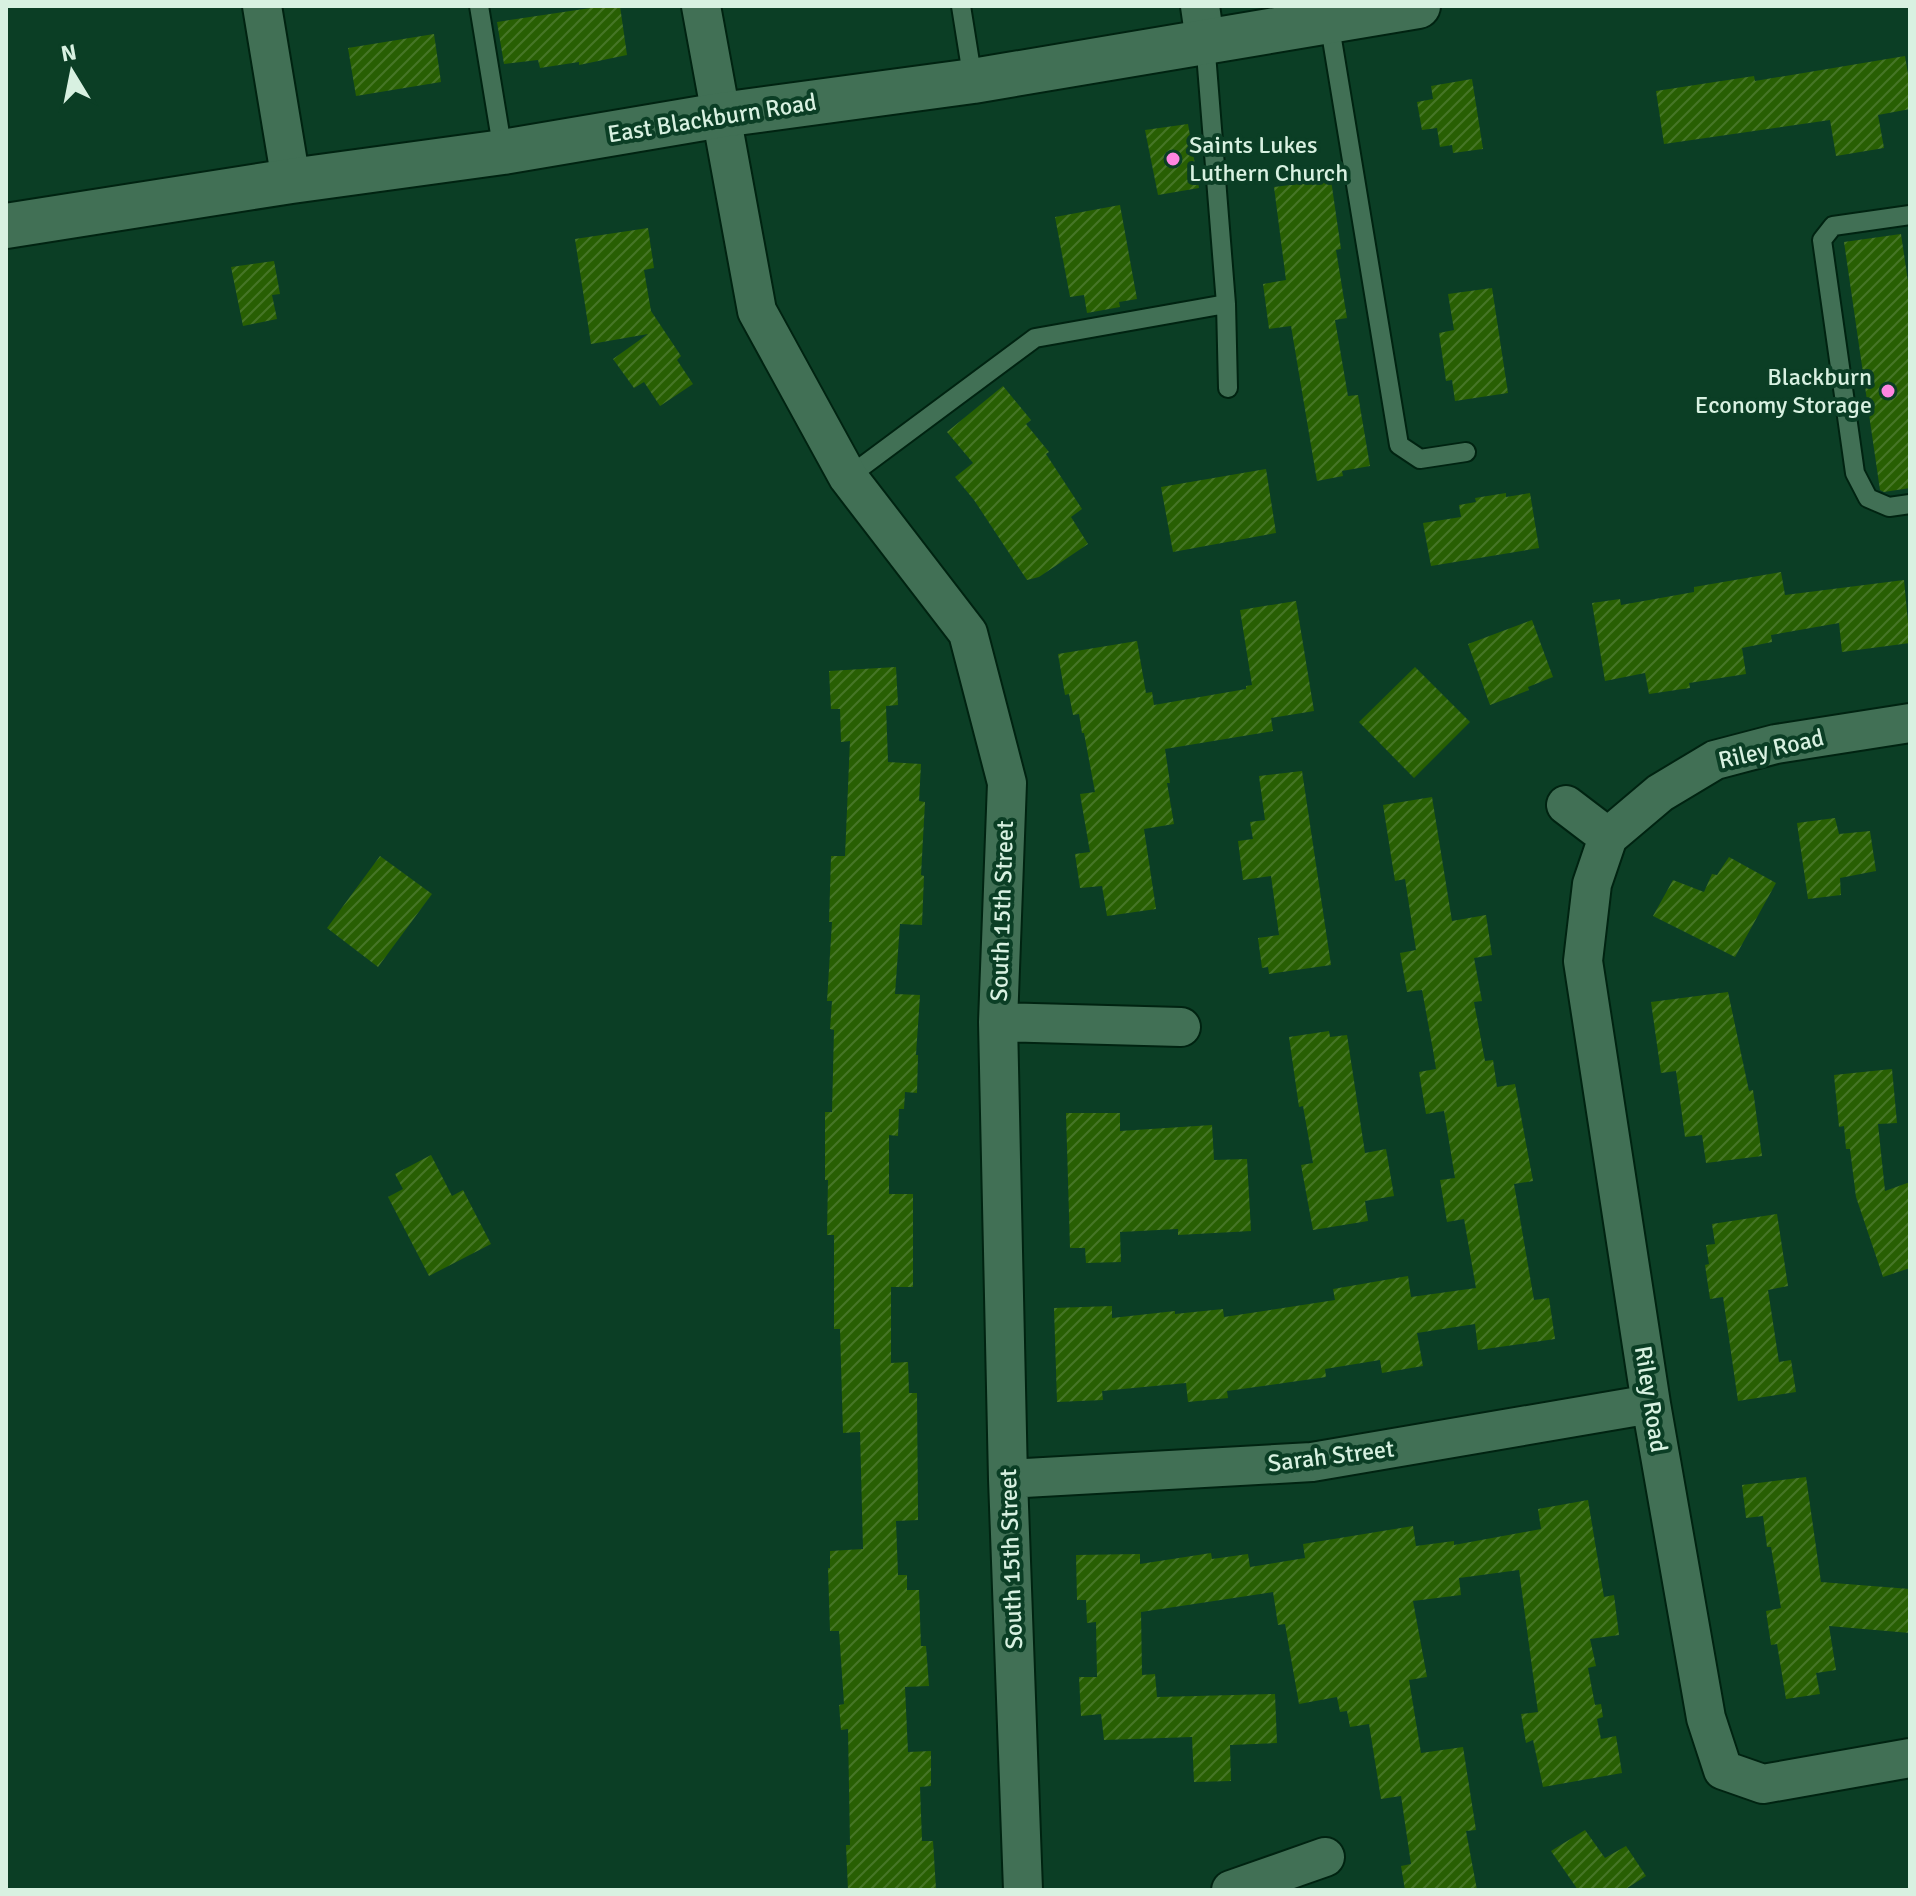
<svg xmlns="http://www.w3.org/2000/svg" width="1916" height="1896" viewBox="0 0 1916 1896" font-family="Signika,sans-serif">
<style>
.building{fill:url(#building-hatch)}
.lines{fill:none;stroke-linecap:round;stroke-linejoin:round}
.service-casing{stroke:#002311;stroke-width:22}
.minor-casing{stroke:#002311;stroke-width:42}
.tertiary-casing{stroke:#002311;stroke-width:48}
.service{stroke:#417055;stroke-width:18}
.minor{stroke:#417055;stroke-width:38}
.tertiary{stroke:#417055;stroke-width:44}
.poi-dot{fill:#fe86e0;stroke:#0b3e25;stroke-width:3}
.labels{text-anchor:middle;stroke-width:8;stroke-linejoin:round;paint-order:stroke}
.street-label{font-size:24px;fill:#d8f1e1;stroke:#0b3e25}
.poi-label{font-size:24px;fill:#d8f1e1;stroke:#0b3e25;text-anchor:start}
</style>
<defs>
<pattern id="building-hatch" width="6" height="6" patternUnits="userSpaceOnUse" patternTransform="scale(2)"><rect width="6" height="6" fill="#285f03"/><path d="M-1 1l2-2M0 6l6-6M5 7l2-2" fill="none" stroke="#467627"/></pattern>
</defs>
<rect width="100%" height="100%" fill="#0b3e25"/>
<!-- building -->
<path class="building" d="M604,6H620L627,55L579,65V62L540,68L538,60L504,64L497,22Z
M434,34L441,82L356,96L348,48Z
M1905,56L1910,86V109L1878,115L1884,148L1836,156L1830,120L1664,144L1656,91L1754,76L1755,81Z
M1472,79L1483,149L1453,153L1452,145L1440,147L1437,128L1422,130L1417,102L1433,99L1431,86Z
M1188,124L1199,188L1158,195L1145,130Z
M1331,180L1341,249L1336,250L1347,318L1335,320L1348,396L1358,395L1370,466L1342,471L1343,476L1317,481L1291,326L1269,329L1263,284L1286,280L1274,187Z
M1120,205L1137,299L1119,302L1120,307L1087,313L1084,295L1070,297L1055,217Z
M648,228L654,268L644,270L651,311L681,356L677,360L693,384L660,406L644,382L634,388L613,359L648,334L591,344L575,239Z
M1901,234L1910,295V488L1884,492L1880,490L1844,242Z
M274,261L280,294L272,295L277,319L243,326L231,267Z
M1492,288L1508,393L1455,401L1452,380L1446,381L1439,333L1454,330L1448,294Z
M1003,386L1031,420L1026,424L1049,452L1046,454L1082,509L1071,517L1088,544L1039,577L1027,580L974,500L955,477L973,463L947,432Z
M1266,469L1276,533L1173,552L1161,487Z
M1506,493V497L1530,493L1539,548L1431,566L1423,523L1461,517L1459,505L1476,502L1475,498Z
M1781,572L1785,595L1904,580L1910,643L1842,652L1839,623L1771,635L1772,642L1742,648L1746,674L1689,683L1690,688L1649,694L1645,673L1605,681L1592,603L1620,599L1621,605L1694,592V587Z
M1296,601L1314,711L1271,718L1273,731L1165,749L1170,783H1167L1174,824L1144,829L1156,909L1107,916L1102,886L1080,888L1075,854L1090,852L1080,794L1095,792L1084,733H1082L1079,714L1073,715L1069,694L1065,695L1058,654L1137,641L1146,693L1152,692L1154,705L1246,689V686L1252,685L1240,610Z
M1532,620L1553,677L1528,687L1529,690L1490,705L1468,644Z
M896,667L898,705L886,706L888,762L921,764L919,801L925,802L921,875L924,876L922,925L900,924L895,994L920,995L916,1055H918L917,1093L905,1092L904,1109H899L898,1136L889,1135V1194H913V1287H891V1363L908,1362L909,1393H917L918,1520L896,1521L898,1575H907V1590H919L921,1646H926L929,1686L905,1687L908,1752L931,1751V1786L920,1787L922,1841H933L936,1889L848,1890L846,1845H850L848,1729L841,1730L839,1705L844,1704L839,1631H830L828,1568H830V1551L863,1549L860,1432L843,1433L840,1329H834V1235H827L828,1180H825V1112H832L834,1030L830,1029L832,1001H827L832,922H829L831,856H845L850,741L841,742L840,709H831L829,671Z
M1415,667L1470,722L1414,778L1359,722Z
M1302,771L1331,965L1269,974L1268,967L1262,968L1258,938L1279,935L1271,876L1243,880L1238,841L1253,839L1250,822L1265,820L1259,776Z
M1432,797L1452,921L1486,915L1492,955L1474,958L1482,1001L1474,1002L1485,1061L1493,1060L1497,1087L1515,1084L1533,1181L1514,1184L1534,1300L1549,1298L1555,1339L1478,1350L1475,1324L1417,1333L1423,1366L1382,1373L1380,1360L1325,1369L1326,1377L1227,1391L1228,1398L1188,1402L1186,1383L1102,1391L1103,1400L1057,1402L1054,1308L1112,1306V1318L1175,1311V1314L1223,1309L1224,1317L1335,1300L1333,1289L1408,1276L1411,1297L1476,1288L1464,1219L1447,1222L1440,1180L1455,1178L1444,1111L1426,1114L1419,1072L1436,1069L1433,1050L1422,990L1407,992L1400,953L1416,950L1405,879L1395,881L1383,805Z
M1835,818L1839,834L1870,831L1876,871L1840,878L1841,895L1808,899L1797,823Z
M380,856L432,894L378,967L327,928Z
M1729,857L1776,883L1735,957L1653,916L1673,880L1704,892L1712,874L1717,875Z
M1728,992L1749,1091L1753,1090L1762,1156L1706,1163L1702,1135L1685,1137L1676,1071L1661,1073L1651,1002Z
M1329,1031L1330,1037L1347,1035L1365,1153L1386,1149L1394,1196L1365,1201L1368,1221L1313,1230L1301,1165L1313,1163L1303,1106L1299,1107L1289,1037Z
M1892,1069L1897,1123L1878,1124L1885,1191L1910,1182V1268L1883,1277L1856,1197L1850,1149H1846L1844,1126L1839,1127L1834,1075Z
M1066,1113H1120V1131L1212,1125L1214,1160L1247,1159L1251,1231L1178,1235V1229L1120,1232L1121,1262L1086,1263L1085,1248H1070Z
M431,1155L452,1196L463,1190L491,1244L429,1276L388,1197L403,1189L395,1174Z
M1777,1214L1788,1286L1768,1290L1779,1362L1791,1360L1796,1392L1738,1401L1723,1297L1710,1299L1705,1265L1709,1264L1706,1245L1715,1244L1712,1224Z
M1806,1477L1821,1582L1910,1589V1633L1829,1626L1836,1670L1816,1673L1820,1694L1786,1699L1777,1644L1771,1645L1766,1611L1781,1608L1771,1547H1767L1763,1516L1746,1518L1742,1485Z
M1588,1500L1604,1597L1614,1595L1619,1635L1590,1639L1596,1666L1588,1668L1595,1705L1601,1704L1603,1717L1597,1719L1601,1739L1616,1736L1622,1773L1543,1787L1533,1740L1526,1743L1521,1714L1538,1712L1519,1570L1459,1578L1461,1595L1413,1601L1427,1677L1409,1680L1421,1753L1463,1747L1476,1830L1466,1831L1477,1890H1405L1401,1866L1411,1864L1401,1796L1381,1799L1369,1724L1350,1727L1347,1711L1340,1712L1337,1697L1299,1704L1285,1624L1278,1625L1273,1592L1141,1612L1142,1675L1155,1674L1157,1697L1275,1694L1277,1743L1230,1745L1231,1781L1194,1782L1192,1737L1104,1740L1101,1714L1081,1716L1079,1677H1097L1096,1622L1087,1623L1086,1600H1077L1076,1555L1140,1554V1564L1211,1553L1212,1559L1248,1554L1250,1567L1305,1558L1303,1544L1413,1526L1416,1546L1454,1541V1545L1541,1529L1538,1509Z
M1585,1830L1605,1858L1626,1846L1646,1876L1624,1890H1578L1551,1851Z"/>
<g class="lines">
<defs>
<path id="service" d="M479,6L503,152
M961,6L973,81
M1329,21L1399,445L1420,459L1466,452
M1205,41L1226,304L1228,388
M1910,215L1833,226L1822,240L1855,473L1868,498L1889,507L1910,504
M848,477L1035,338L1226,304"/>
<path id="minor" d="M262,6L291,181
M701,6L757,311L848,477L968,633L1007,783L998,1022L1008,1479L1023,1890
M1200,6L1205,41
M1910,723L1776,744L1715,760L1660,793L1608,837L1592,884L1583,961L1651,1404L1706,1718L1723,1770L1763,1784L1910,1758
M1566,805L1608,837
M998,1022L1181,1027
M1008,1479L1312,1462L1651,1404
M1231,1890L1325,1857"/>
<path id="tertiary" d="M6,226L291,181L503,152L721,115L973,81L1418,6"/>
</defs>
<!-- service casing -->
<use href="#service" class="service-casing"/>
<!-- minor casing -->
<use href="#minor" class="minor-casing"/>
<!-- tertiary casing -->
<use href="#tertiary" class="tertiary-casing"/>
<!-- service -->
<use href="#service" class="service"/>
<!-- minor -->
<use href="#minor" class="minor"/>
<!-- tertiary -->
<use href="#tertiary" class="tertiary"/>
</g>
<!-- markers -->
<g class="poi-dot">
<circle cx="1173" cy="159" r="8"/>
<circle cx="1888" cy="391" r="8"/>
</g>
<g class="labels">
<!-- street labels -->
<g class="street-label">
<text transform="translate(712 118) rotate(-9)" y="8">East Blackburn Road</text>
<text transform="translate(1771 749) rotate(-13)" y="8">Riley Road</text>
<text transform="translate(1002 911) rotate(-88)" y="8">South 15th Street</text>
<text transform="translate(1651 1399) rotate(81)" y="8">Riley Road</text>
<text transform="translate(1331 1456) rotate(-7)" y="8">Sarah Street</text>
<text transform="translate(1011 1559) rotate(-92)" y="8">South 15th Street</text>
</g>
<!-- poi labels -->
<g class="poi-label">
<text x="1189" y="153">Saints Lukes<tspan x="1189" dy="28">Luthern Church</tspan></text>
<text x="1872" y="385" text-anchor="end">Blackburn<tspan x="1872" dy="28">Economy Storage</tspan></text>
</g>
</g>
<!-- border -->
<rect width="1916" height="1896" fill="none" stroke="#d8f1e1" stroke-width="16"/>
<!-- north arrow -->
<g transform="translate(72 72) rotate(350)" stroke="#0b3e25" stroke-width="6" paint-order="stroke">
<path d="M0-6L14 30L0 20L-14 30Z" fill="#d8f1e1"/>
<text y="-12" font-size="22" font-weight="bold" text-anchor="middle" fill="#d8f1e1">N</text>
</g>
</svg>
